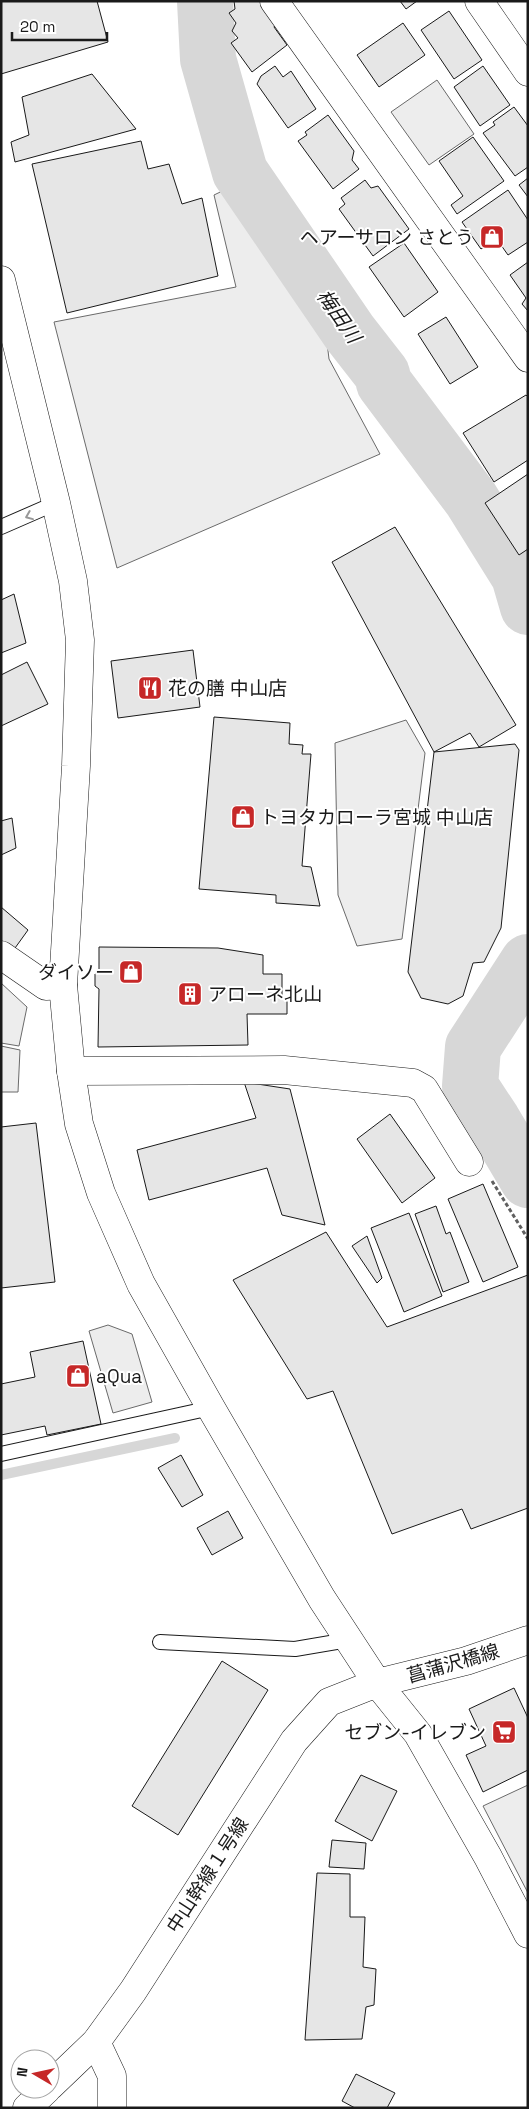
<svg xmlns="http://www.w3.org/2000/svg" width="529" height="2109" viewBox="0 0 529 2109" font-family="'Space Grotesk','Noto Sans JP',sans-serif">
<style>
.built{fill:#ededed;stroke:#6a6a6a}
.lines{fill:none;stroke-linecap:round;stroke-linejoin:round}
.stream{stroke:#d7d7d7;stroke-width:10}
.river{stroke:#d7d7d7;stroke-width:56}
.building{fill:#e6e6e6;stroke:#1a1a1a}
.service-casing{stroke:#1a1a1a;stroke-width:16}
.minor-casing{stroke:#1a1a1a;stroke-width:29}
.tertiary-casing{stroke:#1a1a1a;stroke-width:29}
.path{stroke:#5f5f5f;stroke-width:3;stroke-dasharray:4 2.5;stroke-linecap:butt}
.service{stroke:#fff;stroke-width:14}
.minor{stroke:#fff;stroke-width:28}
.tertiary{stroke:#fff;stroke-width:28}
.oneway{stroke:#989898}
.labels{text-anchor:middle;stroke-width:4;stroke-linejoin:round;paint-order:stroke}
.poi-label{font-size:19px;fill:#1a1a1a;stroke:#fff;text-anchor:start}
.street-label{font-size:19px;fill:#1a1a1a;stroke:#fff}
.water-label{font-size:20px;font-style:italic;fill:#1a1a1a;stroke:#fff}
</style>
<rect width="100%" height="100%" fill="#fff"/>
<!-- built -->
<path class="built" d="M437,80L474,134L429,165L391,112Z
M237,184L323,309L329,359L380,454L117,568L54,322L236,287L214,195Z
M406,720L425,753L402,939L357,946L338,895L335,743Z
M1,983L27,1007L19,1046L1,1043Z
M1,1046L20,1050L18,1092H1Z
M108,1325L132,1334L152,1402L113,1413L89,1331Z
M528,1785V1893L483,1806Z"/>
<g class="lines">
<!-- stream -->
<path class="stream" d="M1,1475L175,1438"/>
<!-- river -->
<path class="river" d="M205,1L208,59L240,172L350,333L382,374L384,383L471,499L519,576L528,607
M528,962L473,1047L470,1086L493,1121L528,1180"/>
</g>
<!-- building -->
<path class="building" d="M1,1H97L108,42L1,74Z
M234,1H260L276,23L274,27L287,45L252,72L231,43L238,38L232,31L236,23L229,13L235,9Z
M400,1H417L406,9Z
M449,11L482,60L454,79L421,30Z
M403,23L425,55L379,87L357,55Z
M275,66L283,77L291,71L316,109L288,128L257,84L261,76Z
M483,66L510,105L480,126L454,87Z
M92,74L136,129L15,162L11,142L29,135L22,97Z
M514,107L528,126V167L515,176L483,133L495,125L493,122Z
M328,115L354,151L352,160L359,169L333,189L298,141L307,135L305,132Z
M473,137L504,181L457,214L451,205L463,196L439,161Z
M141,141L148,169L169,164L182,204L202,198L218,276L67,313L32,164Z
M528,178V197L519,185Z
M365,180L371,188L378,186L409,229L373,256L339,209L345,204L341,198Z
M508,190L528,220V242L508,255L496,238L481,249L462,222Z
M404,243L438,292L404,317L369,267Z
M528,262V311L522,304L526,298L510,275Z
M446,317L478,367L450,384L418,334Z
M526,395L528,397V460L494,482L463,433Z
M528,474V549L519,555L485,503Z
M395,527L516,725L479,747L470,733L434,752L332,562Z
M14,594L26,643L1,653V600Z
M193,650L200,707L118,718L111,661Z
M27,662L48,704L1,726V675Z
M214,717L290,723L289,744L303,745L302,754H311L302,866L311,867L320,906L276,903V895L199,889Z
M515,744L519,750L501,928L484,962L473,963L463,996L448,1004L421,998L408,972L434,752Z
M12,818L16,848L1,855V821Z
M1,907L28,930L10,955L1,948Z
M99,947L218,948L263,955V974H282V998H287V1014H247L248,1045L98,1047L99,989L95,986V974L99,971Z
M244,1082L290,1089L325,1225L282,1215L267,1168L149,1200L137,1150L256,1118Z
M390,1114L435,1178L402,1203L357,1139Z
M36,1123L55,1282L1,1288V1127Z
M483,1184L518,1267L483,1282L448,1199Z
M436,1206L446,1234L450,1232L469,1282L443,1292L415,1214Z
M409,1213L442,1296L404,1312L371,1228Z
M326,1232L387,1327L528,1275V1508L471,1529L462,1509L392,1534L333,1391L307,1399L233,1280Z
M367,1236L382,1278L377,1283L352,1246Z
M83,1341L101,1424L47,1435L45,1426L1,1435V1384L35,1377L30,1352Z
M181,1455L203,1495L182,1507L158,1468Z
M228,1511L243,1538L212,1555L197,1528Z
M222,1661L268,1690L178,1835L132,1806Z
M514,1688L528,1718V1770L483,1792L466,1755L486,1746L469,1709Z
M361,1775L397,1791L372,1841L335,1821Z
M332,1840L366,1843L364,1869L329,1867Z
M317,1873L350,1874V1917H365L363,1967L376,1969L374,2005L366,2007L362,2039L305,2040Z
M356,2074L395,2093L387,2108H355L342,2101Z"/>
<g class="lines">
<defs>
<path id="service" d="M1,527L56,503
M1,1454L211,1408
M160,1642L295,1649L348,1640"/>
<path id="minor" d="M274,1L528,358
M479,1L528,72
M1,955L46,986L63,985
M71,1071L284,1070L413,1083L424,1089L469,1162
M96,2042L112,2076V2108"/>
<path id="tertiary" d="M1,280L56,503L73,581L80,640L76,766L63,985L71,1071L79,1124L101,1193L141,1284L211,1408L322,1599L377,1683L418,1734L488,1857L528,1934
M50,2086L96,2042L133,1991L294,1741L329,1702L377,1683L466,1661L528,1640
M27,2108L47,2089"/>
</defs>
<!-- service casing -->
<use href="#service" class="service-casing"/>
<!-- minor casing -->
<use href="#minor" class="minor-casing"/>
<!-- tertiary casing -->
<use href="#tertiary" class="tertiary-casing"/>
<!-- path -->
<path class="path" d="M492,1181L528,1239"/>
<!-- service -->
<use href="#service" class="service"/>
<!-- minor -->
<use href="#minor" class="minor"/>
<!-- tertiary -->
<use href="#tertiary" class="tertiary"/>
</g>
<!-- one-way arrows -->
<defs><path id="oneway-chevron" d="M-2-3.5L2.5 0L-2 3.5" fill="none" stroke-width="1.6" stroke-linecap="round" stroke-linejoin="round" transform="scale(1.25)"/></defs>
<use class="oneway" href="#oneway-chevron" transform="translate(29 516) rotate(158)"/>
<!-- icons -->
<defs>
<symbol id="shop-square" viewBox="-11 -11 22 22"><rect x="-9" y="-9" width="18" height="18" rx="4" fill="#c62828" stroke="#fff"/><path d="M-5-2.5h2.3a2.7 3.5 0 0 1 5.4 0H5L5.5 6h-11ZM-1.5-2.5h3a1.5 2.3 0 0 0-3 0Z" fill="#fff"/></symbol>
<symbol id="restaurant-square" viewBox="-11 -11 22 22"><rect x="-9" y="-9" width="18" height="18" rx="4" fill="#c62828" stroke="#fff"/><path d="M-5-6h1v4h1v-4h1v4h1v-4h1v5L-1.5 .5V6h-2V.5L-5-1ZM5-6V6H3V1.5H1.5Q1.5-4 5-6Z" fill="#fff"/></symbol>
<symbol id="building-square" viewBox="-11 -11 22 22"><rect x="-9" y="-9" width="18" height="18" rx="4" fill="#c62828" stroke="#fff"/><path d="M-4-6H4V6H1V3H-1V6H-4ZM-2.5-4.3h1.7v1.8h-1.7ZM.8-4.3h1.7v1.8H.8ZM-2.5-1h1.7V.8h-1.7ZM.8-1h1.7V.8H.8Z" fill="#fff"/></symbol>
<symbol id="supermarket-square" viewBox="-11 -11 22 22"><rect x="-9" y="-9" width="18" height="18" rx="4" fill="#c62828" stroke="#fff"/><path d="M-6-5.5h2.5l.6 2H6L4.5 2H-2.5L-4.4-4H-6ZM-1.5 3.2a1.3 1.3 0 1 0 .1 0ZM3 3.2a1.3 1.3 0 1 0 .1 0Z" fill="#fff"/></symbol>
</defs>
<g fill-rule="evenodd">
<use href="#shop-square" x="478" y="223" width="28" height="28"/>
<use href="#restaurant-square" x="136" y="674" width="28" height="28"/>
<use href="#shop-square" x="229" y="803" width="28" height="28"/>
<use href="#shop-square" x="117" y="958" width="28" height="28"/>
<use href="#building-square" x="176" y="980" width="28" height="28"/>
<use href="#shop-square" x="64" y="1362" width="28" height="28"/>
<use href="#supermarket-square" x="490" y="1718" width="28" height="28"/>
</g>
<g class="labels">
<!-- poi labels -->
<g class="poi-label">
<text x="474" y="244" text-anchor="end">ヘアーサロン さとう</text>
<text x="168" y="695">花の膳 中山店</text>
<text x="260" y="824">トヨタカローラ宮城 中山店</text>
<text x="114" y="979" text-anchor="end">ダイソー</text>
<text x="208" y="1001">アローネ北山</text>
<text x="96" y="1383">aQua</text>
<text x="486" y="1739" text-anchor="end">セブン-イレブン</text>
</g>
<!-- street labels -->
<g class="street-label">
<text transform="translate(453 1663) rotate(-16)" y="7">菖蒲沢橋線</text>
<text transform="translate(207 1875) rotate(-57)" y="7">中山幹線１号線</text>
</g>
<!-- water labels -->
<g class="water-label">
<text transform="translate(339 316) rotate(55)" y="7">梅田川</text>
</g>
</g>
<!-- border -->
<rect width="529" height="2109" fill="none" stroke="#1a1a1a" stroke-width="5"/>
<!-- north arrow -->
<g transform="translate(35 2074) rotate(279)"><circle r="24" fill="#ffffff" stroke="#a3a3a3"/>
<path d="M0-4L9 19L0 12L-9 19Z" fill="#c62828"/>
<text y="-8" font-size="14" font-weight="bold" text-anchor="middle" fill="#1a1a1a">N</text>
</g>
<!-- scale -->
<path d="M12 32v8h95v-8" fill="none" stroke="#1a1a1a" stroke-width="2.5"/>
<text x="20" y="32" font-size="15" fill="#1a1a1a" stroke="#ffffff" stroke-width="4" paint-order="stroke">20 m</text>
</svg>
